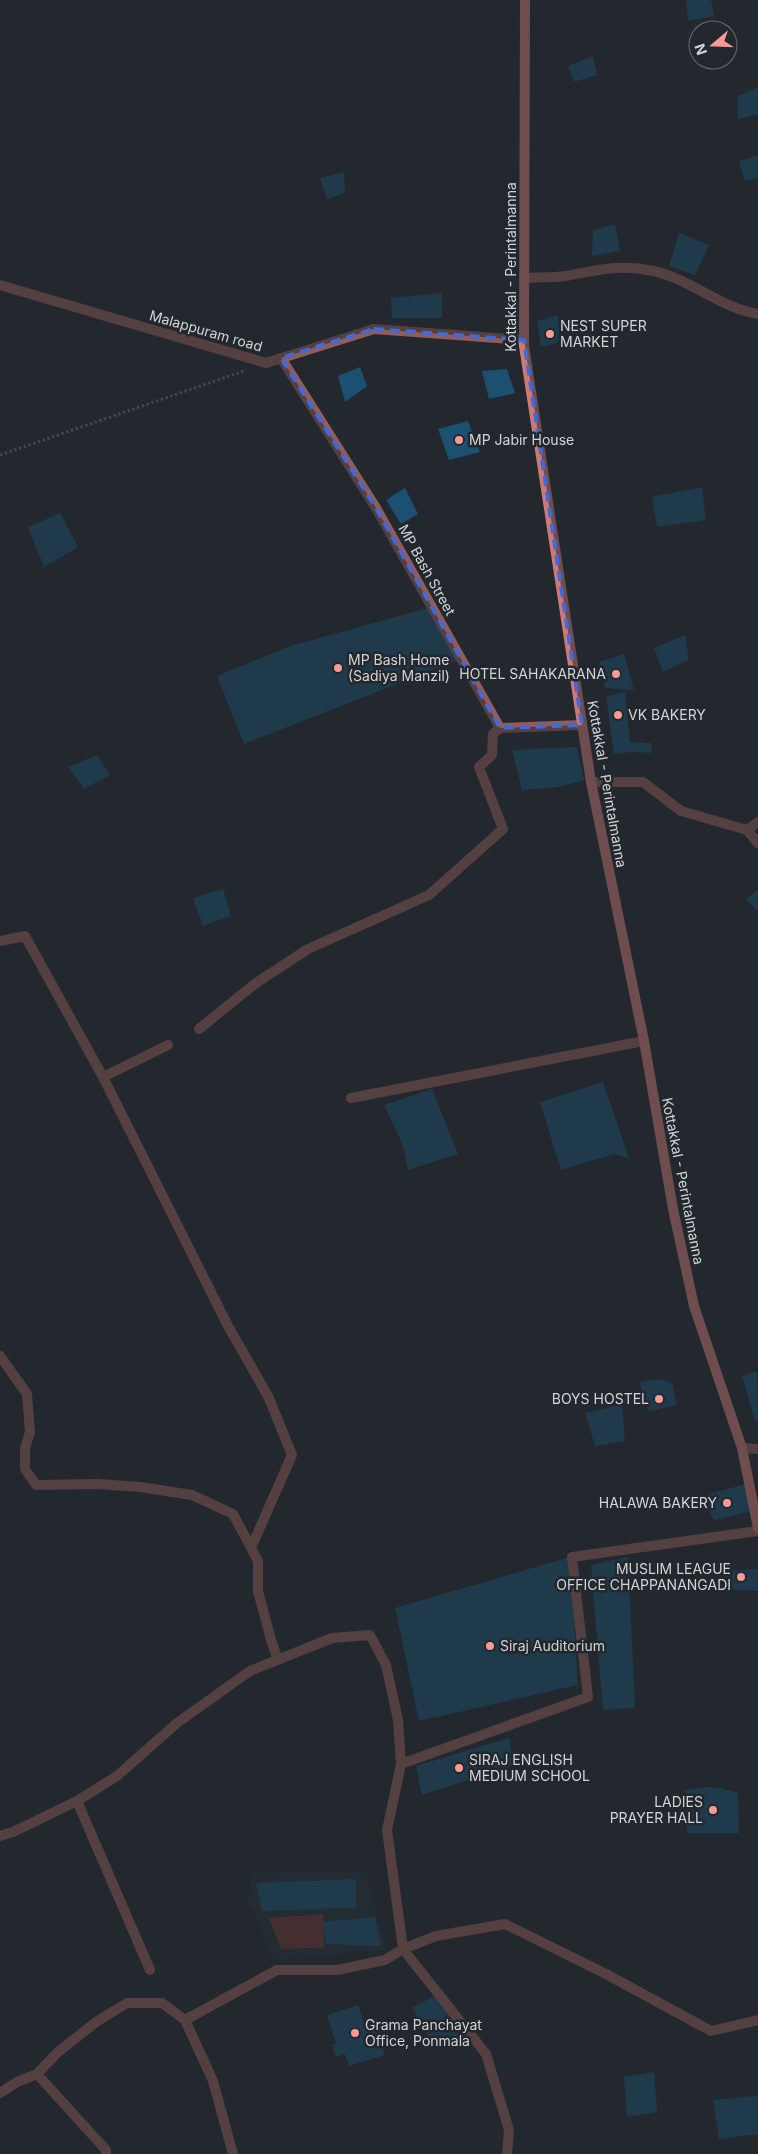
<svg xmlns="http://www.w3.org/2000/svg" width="758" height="2154" viewBox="0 0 758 2154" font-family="Inter,sans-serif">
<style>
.built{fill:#26323a}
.green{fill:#6e3534}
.building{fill:#1b5070}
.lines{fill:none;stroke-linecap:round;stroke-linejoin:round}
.path{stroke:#666b6f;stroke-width:3;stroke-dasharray:2.5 2.5;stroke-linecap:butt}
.minor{stroke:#915c5a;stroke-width:10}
.tertiary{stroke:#915c5a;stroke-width:10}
.secondary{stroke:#cd7976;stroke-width:10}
.marked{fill:none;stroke:#4169d8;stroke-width:4;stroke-dasharray:10 6;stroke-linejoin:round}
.poi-dot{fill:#f59b97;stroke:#22282d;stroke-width:2}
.labels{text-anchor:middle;stroke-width:5;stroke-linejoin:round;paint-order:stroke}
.street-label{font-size:14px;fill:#d0d4d7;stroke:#22282d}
.poi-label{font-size:14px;fill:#d0d4d7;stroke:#22282d;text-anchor:start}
</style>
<rect width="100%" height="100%" fill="#22282d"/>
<!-- built -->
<path class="built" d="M366,1871L386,1950L274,1960L249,1903L251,1873Z"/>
<!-- green -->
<path class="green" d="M323,1914L324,1948L281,1949L269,1918Z"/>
<!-- building -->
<path class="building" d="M686,0H711L714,16L688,21Z
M593,56L597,75L574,82L568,66Z
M758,87V114L738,119V96Z
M758,155V178L745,181L739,161Z
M344,172L345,193L327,199L320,178Z
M615,224L620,251L592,256L593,230Z
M679,233L709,245L695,275L669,266Z
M442,293V318H392L391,298Z
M558,315L560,342L541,347L537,321Z
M360,367L367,386L345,402L338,376Z
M507,369L515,393L489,399L482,371Z
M468,421L480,452L449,460L438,429Z
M702,487L706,520L657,527L652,497Z
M405,488L418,514L401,524L386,500Z
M60,513L78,547L44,567L28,527Z
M432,607L461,659L244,744L217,676L290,646Z
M685,635L689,660L663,672L654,648Z
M624,654L634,690L605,688L599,662Z
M625,692L630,742L651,743L652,753L632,752L614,754L607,704V696Z
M577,747L584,780L560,787L522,790L512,750Z
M97,755L110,775L84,789L68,767Z
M223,889L231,916L203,926L193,898Z
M758,890V912L746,899Z
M603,1082L629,1158L614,1154L561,1170L540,1102Z
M432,1089L458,1154L408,1170L402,1143L384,1105Z
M757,1371L758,1421H755L742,1376Z
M659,1379L672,1383L677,1405L649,1411L645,1404L640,1382Z
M622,1404L625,1441L595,1446L585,1413Z
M749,1483V1512L714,1520L702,1496Z
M570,1557L578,1685L419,1721L395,1608Z
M628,1557L635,1708L603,1710L591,1565Z
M758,1569V1591L727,1589L723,1571Z
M509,1738L514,1765L422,1795L416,1766Z
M706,1787L721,1788L738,1793L739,1833H687L685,1790Z
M356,1879V1908L262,1911L256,1883Z
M375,1917L381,1946L326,1944L322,1922Z
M434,1996L447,2010L461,2037L435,2048L412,2008Z
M358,2005L364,2023L373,2020L385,2055L349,2066L345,2054L336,2057L332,2045L336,2044L327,2015Z
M654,2072L657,2112L627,2117L624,2077Z
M758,2096V2134L719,2139L713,2100Z"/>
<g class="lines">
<!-- path -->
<path class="path" d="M0,455L244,371"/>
<!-- minor -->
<path class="minor" d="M524,278C537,277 552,278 566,276C597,270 621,264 653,271C691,279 720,308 758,314
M281,358L376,508L500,728L582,725
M747,830L758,822
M0,941L25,936L103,1077L228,1326L268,1396L292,1455L251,1548
M199,1029L256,983L308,949L429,895L503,829L479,767L492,755L493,734L500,728
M103,1077L168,1045
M351,1098L644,1041
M0,1356L27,1394L30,1432L25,1448V1469L36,1485L98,1484L140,1487L192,1495L233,1514L258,1561V1591L271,1640L278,1660
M742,1448L758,1449
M77,1801L117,1776L177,1723L250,1671L332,1638L370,1635L386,1665L398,1720L401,1764
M0,1836L13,1832L77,1801L150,1970
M185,2020L277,1970H337L385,1960L403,1949L436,1936L505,1924L606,1974L711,2031L758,2020
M37,2074L106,2150V2154
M0,2093L17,2082L37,2074L57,2053L96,2022L127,2003H162L185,2020L213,2081L233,2154
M507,2154L509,2130L486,2054L403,1949L387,1830L401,1764L588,1697L572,1557L758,1531"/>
<!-- tertiary -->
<path class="tertiary" d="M0,285L266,363L374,329L524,340
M591,782H643L681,811L747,830L758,843"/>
<!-- secondary -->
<path class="secondary" d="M525,0L524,346L591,782L644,1041L673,1209L694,1306L742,1448L758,1528"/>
</g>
<!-- marked area -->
<path d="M0 0H758V2154H0ZM374,329L524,340L582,725L500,728L376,508L281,358Z" fill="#22282d" fill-opacity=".55" fill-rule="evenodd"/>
<path class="marked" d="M374,329L524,340L582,725L500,728L376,508L281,358Z"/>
<!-- markers -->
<g class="poi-dot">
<circle cx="550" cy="334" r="5"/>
<circle cx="459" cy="440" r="5"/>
<circle cx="338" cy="668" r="5"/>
<circle cx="616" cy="674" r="5"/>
<circle cx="618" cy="715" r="5"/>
<circle cx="659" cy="1399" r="5"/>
<circle cx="727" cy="1503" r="5"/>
<circle cx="741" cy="1577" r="5"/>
<circle cx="490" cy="1646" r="5"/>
<circle cx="459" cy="1768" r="5"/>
<circle cx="713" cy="1810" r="5"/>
<circle cx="355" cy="2033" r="5"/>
</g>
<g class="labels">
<!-- street labels -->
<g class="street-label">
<text transform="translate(511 267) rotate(-90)" y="5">Kottakkal - Perintalmanna</text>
<text transform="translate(206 331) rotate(16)" y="5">Malappuram road</text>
<text transform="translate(427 570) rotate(61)" y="5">MP Bash Street</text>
<text transform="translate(607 784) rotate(80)" y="5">Kottakkal - Perintalmanna</text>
<text transform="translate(683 1181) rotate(79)" y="5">Kottakkal - Perintalmanna</text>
</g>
<!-- poi labels -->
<g class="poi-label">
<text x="560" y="331">NEST SUPER<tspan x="560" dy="16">MARKET</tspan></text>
<text x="469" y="445">MP Jabir House</text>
<text x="348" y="665">MP Bash Home<tspan x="348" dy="16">(Sadiya Manzil)</tspan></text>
<text x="606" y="679" text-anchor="end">HOTEL SAHAKARANA</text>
<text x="628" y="720">VK BAKERY</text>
<text x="649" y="1404" text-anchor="end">BOYS HOSTEL</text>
<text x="717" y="1508" text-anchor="end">HALAWA BAKERY</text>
<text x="731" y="1574" text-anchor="end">MUSLIM LEAGUE<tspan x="731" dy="16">OFFICE CHAPPANANGADI</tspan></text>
<text x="500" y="1651">Siraj Auditorium</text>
<text x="469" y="1765">SIRAJ ENGLISH<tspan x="469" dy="16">MEDIUM SCHOOL</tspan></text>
<text x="703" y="1807" text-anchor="end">LADIES<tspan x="703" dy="16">PRAYER HALL</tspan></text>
<text x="365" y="2030">Grama Panchayat<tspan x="365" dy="16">Office, Ponmala</tspan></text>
</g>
</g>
<!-- north arrow -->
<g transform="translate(713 45) rotate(251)"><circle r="24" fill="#22282d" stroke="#686d71"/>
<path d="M0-4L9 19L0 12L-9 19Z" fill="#f59b97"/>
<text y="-8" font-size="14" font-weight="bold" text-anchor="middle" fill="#d0d4d7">N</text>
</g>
</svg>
